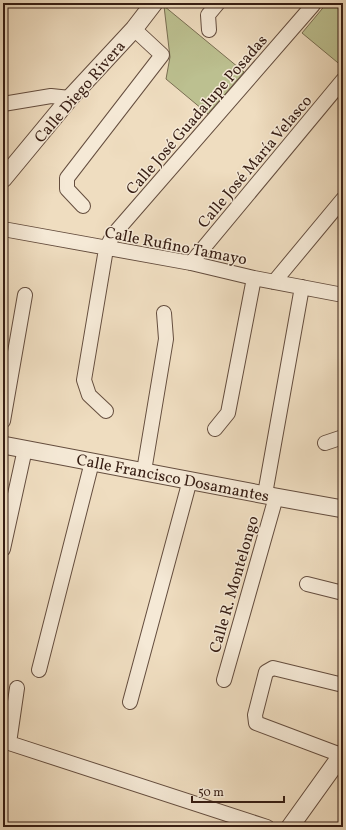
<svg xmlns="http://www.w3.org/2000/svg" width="346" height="830" viewBox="0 0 346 830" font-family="Vollkorn,serif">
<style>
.green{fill:#bcc090;stroke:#796e52}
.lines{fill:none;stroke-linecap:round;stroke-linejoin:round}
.minor-casing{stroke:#644d3e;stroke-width:16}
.tertiary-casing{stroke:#644d3e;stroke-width:19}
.minor{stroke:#f5e9d6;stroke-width:14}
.tertiary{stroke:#f5e9d6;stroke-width:17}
.labels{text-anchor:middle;stroke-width:3;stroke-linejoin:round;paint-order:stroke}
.street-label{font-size:16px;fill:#361d13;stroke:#f5e9d6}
</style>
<rect width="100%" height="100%" fill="#efddc0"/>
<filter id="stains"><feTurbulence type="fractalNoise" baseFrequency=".005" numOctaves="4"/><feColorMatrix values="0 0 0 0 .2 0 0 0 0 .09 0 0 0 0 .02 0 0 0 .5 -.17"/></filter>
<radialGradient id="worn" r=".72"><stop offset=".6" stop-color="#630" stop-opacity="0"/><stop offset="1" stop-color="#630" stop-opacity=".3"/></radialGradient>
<!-- green -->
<path class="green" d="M327,3H343V67L302,33Z
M164,6L244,72L208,114L166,79L170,57Z"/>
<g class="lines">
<defs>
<path id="minor" d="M209,30L208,15L218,3
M3,104L51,96L70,98
M83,206L67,189V178L162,55L134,29
M3,229L191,263L254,278L343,295
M191,263L343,80
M274,282L343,199
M106,411L89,395L84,380L106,249L113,235L313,5V3
M3,421L25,295
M215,429L228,413L254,278
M325,443L343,437
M144,471L166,339L164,313
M265,494L302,287
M3,549L25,449
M307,584L343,593
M39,670L92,462
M224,680L276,497
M130,702L190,480
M3,741L267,827
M9,743L17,688
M341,755L256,723L255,715L266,672L273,668L343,685"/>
<path id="tertiary" d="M3,179L70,98L134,29L154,3
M3,445L276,497L343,509
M290,827L343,753"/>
</defs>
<!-- minor casing -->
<use href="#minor" class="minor-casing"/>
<!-- tertiary casing -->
<use href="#tertiary" class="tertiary-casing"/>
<!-- minor -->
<use href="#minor" class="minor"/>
<!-- tertiary -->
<use href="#tertiary" class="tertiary"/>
</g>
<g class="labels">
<!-- street labels -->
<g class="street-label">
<text transform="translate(79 91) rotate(-49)" y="6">Calle Diego Rivera</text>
<text transform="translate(196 114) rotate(-49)" y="6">Calle José Guadalupe Posadas</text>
<text transform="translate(254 161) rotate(-50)" y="6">Calle José María Velasco</text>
<text transform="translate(176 245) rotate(11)" y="6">Calle Rufino Tamayo</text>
<text transform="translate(173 477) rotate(11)" y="6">Calle Francisco Dosamantes</text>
<text transform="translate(233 584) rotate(-74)" y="6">Calle R. Montelongo</text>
</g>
</g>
<!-- margin -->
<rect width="346" height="830" fill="none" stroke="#efddc0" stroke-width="16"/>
<rect x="4" y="4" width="338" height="822" fill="none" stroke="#361d13" stroke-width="2"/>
<rect x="8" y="8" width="330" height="814" fill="none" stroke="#361d13"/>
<!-- scale -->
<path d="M192 796v6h92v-6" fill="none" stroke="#361d13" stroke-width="2"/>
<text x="198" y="796" font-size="12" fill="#361d13" stroke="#f5e9d6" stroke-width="3" paint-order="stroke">50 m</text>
<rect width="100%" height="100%" filter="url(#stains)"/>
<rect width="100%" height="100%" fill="url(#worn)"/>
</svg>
